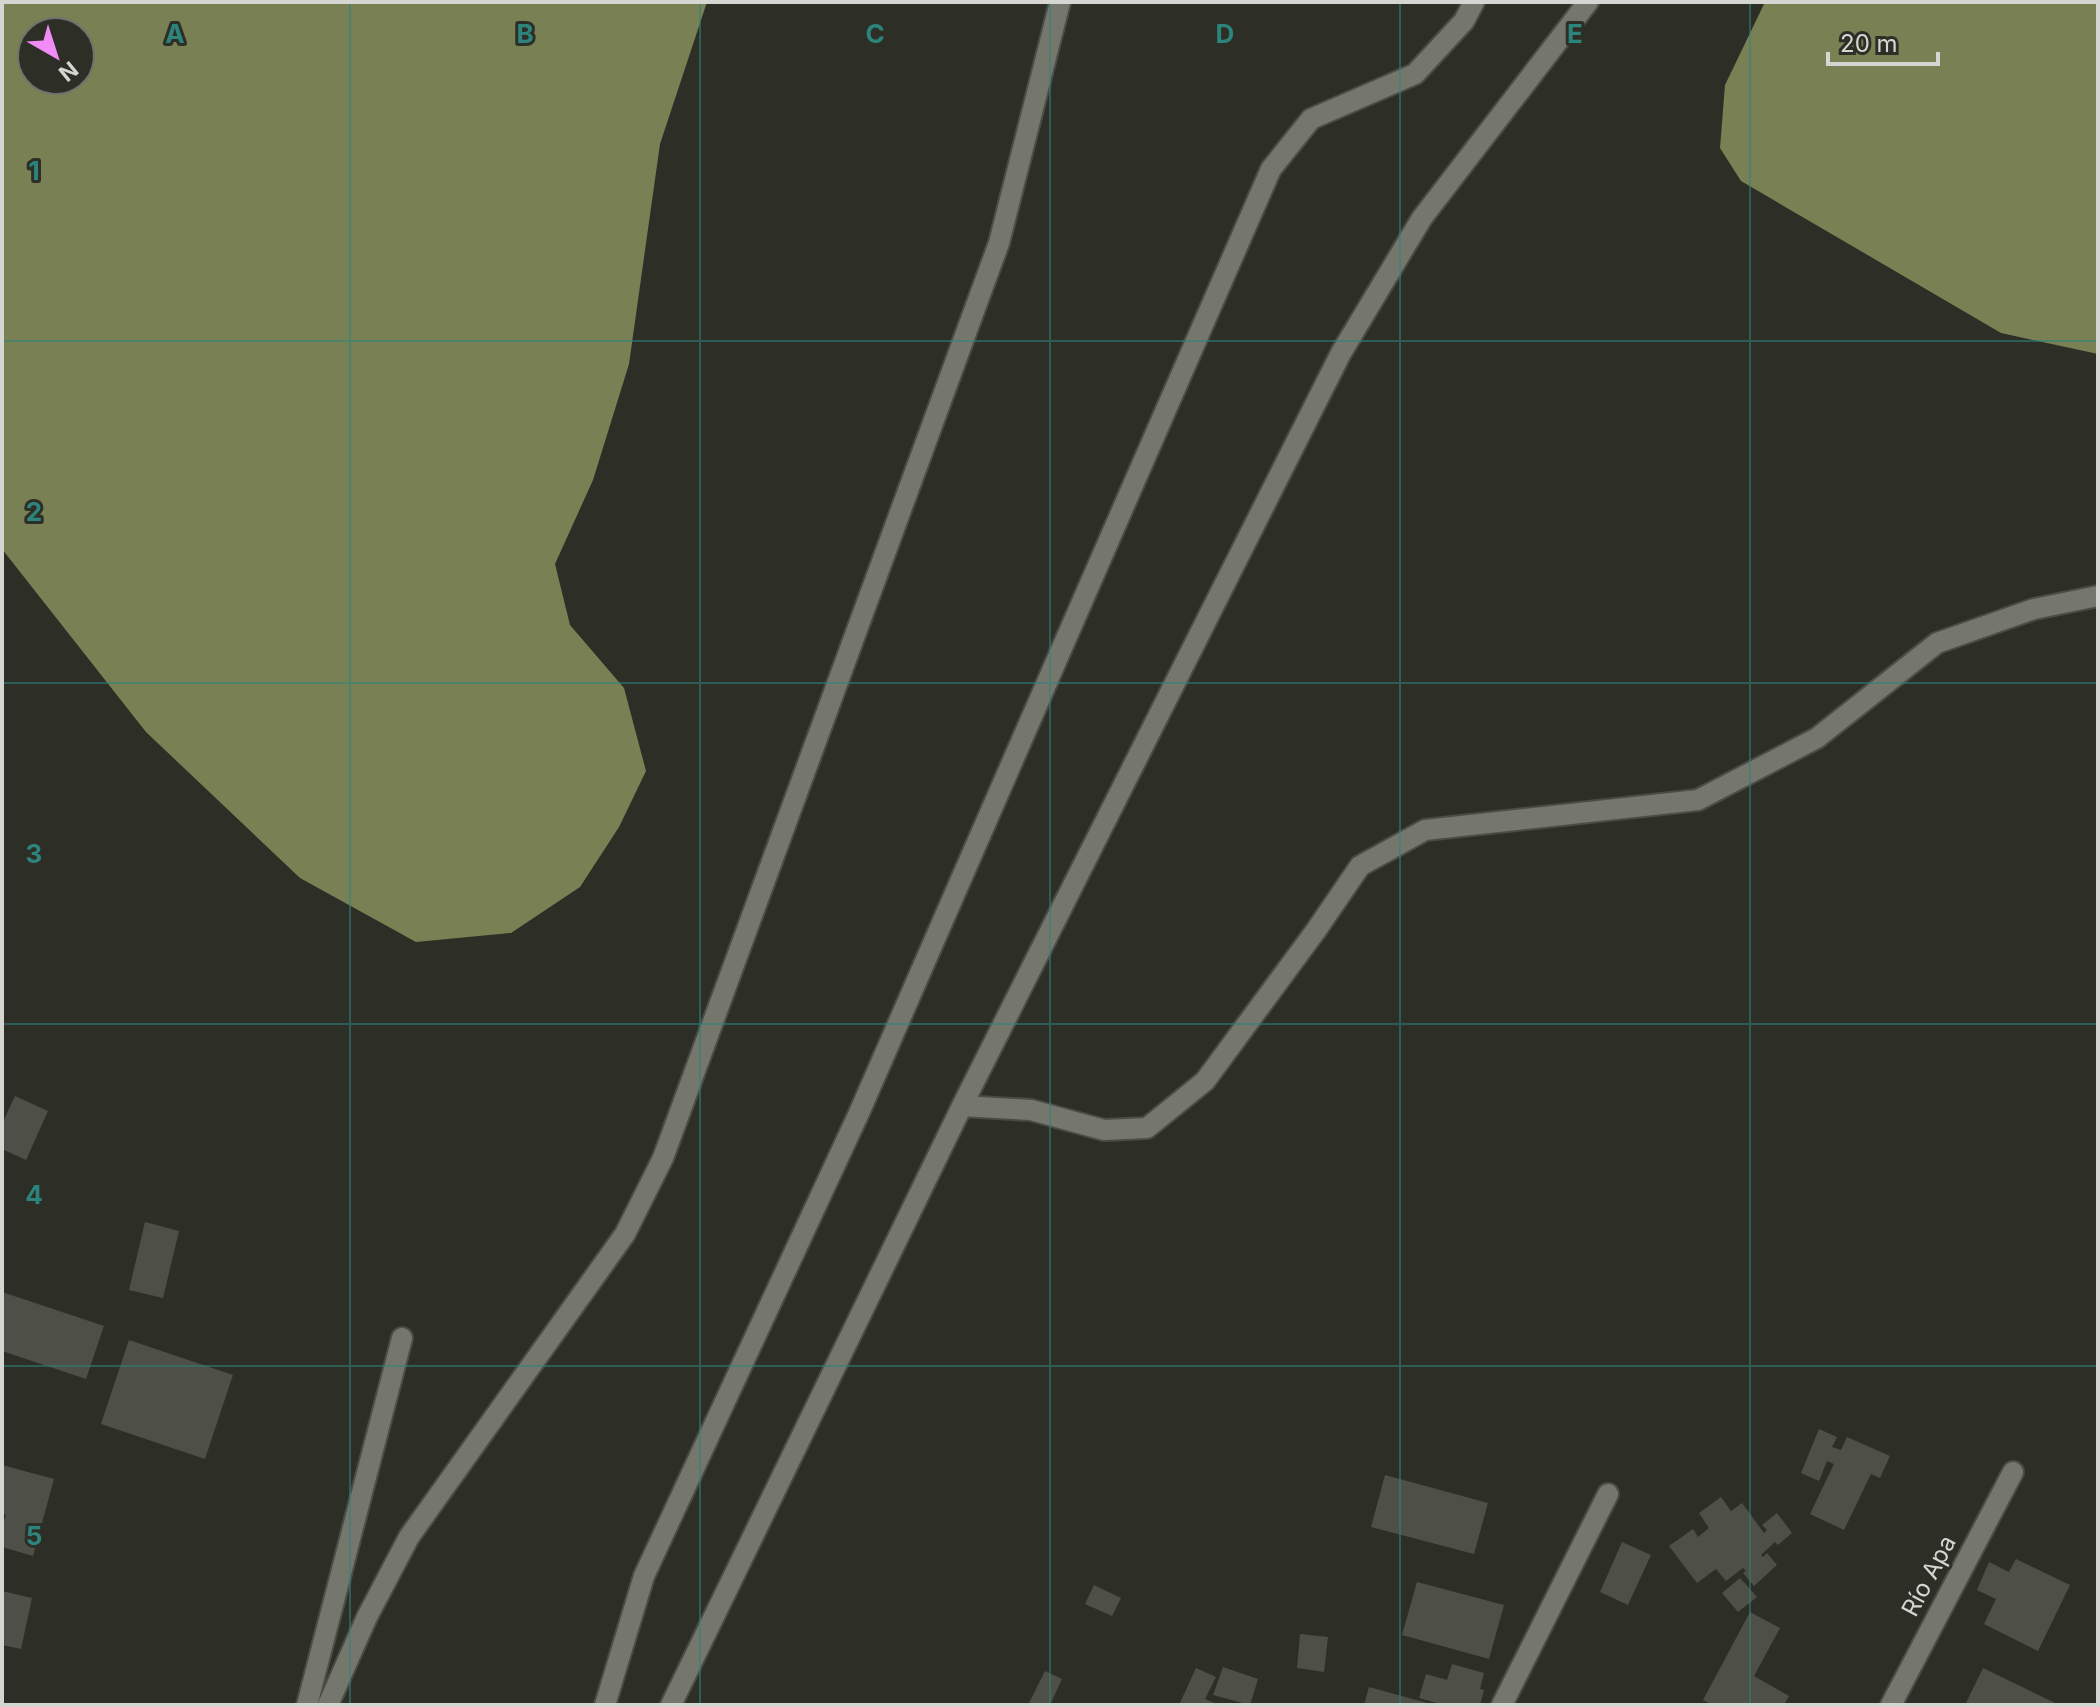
<svg xmlns="http://www.w3.org/2000/svg" width="2100" height="1707" viewBox="0 0 2100 1707" font-family="Inter,sans-serif">
<style>
.water{fill:#798053;fill-rule:evenodd}
.building{fill:#4e4f46}
.lines{fill:none;stroke-linecap:round;stroke-linejoin:round}
.minor-casing{stroke:#4b4c45;stroke-width:24}
.minor{stroke:#75776d;stroke-width:20}
.grid{fill:none;stroke:#2d847d;stroke-width:2;stroke-opacity:0.55}
.labels{text-anchor:middle;stroke-width:6;stroke-linejoin:round;paint-order:stroke}
.street-label{font-size:24px;fill:#d5d6d1;stroke:#2d2f27}
.grid-label{font-size:26px;text-anchor:middle;font-weight:bold;fill:#2d847d;stroke:#2d2f27;stroke-width:6;stroke-linejoin:round;paint-order:stroke}
</style>
<rect width="100%" height="100%" fill="#2d2f27"/>
<!-- water -->
<path class="water" d="M2,2H707L660,144L629,364L593,480L555,564L570,625L624,688L646,771L619,827L580,887L511,933L416,942L300,878L146,732L2,549ZM32,32H80V80H32Z
M1765,2H2098V354L2001,333L1741,181L1720,148L1725,85Z"/>
<!-- building -->
<path class="building" d="M15,1096L48,1111L26,1160L2,1149V1124Z
M145,1222L179,1231L163,1298L129,1290Z
M2,1292L104,1326L86,1379L2,1351Z
M129,1340L233,1375L205,1459L101,1424Z
M1819,1429L1837,1437L1832,1447L1841,1450L1847,1437L1890,1456L1880,1478L1871,1474L1844,1530L1810,1514L1834,1464L1827,1461L1819,1481L1801,1473Z
M2,1465L54,1479L33,1556L2,1547V1526L6,1515L2,1514Z
M1385,1475L1488,1503L1474,1554L1371,1527Z
M1721,1497L1731,1511L1742,1503L1764,1533L1767,1530L1762,1525L1777,1513L1792,1533L1778,1545L1775,1542L1761,1555L1763,1557L1767,1553L1777,1565L1754,1586L1743,1573L1746,1571L1743,1568L1726,1581L1716,1569L1697,1583L1669,1546L1693,1529L1698,1537L1709,1528L1699,1513Z
M1622,1542L1651,1555L1628,1605L1600,1592Z
M2016,1559L2070,1585L2038,1651L1984,1624L1996,1599L1977,1590L1989,1562L2009,1572Z
M1740,1578L1757,1597L1738,1612L1722,1593Z
M1417,1582L1504,1605L1489,1659L1402,1635Z
M1094,1585L1121,1598L1112,1616L1085,1604Z
M2,1591L32,1598L21,1649L2,1645Z
M1750,1612L1780,1628L1754,1676L1789,1696L1784,1705H1712L1703,1700Z
M1300,1634L1328,1637L1324,1672L1297,1668Z
M1452,1664L1484,1673L1480,1689L1484,1690L1480,1705H1444L1419,1698L1426,1674L1447,1680Z
M1223,1667L1258,1679L1250,1705L1213,1695Z
M1196,1668L1216,1677L1205,1699L1219,1705H1179Z
M1983,1668L2059,1705H1965Z
M1045,1671L1062,1679L1050,1705H1028Z
M1369,1687L1431,1704L1430,1705H1364Z"/>
<g class="lines">
<defs>
<path id="minor" d="M962,1106L1031,1110L1104,1130L1147,1128L1205,1081L1317,929L1360,866L1425,830L1698,800L1817,738L1937,643L2034,609L2098,596
M307,1705L402,1338
M328,1705L367,1617L409,1537L625,1234L663,1158L999,243L1060,2
M605,1705L644,1576L859,1113L1271,169L1311,119L1415,74L1464,21L1474,2
M671,1705L962,1106L1341,353L1422,218L1588,2
M1502,1705L1608,1494
M1891,1705L2013,1472"/>
</defs>
<!-- minor casing -->
<use href="#minor" class="minor-casing"/>
<!-- minor -->
<use href="#minor" class="minor"/>
</g>
<!-- grid -->
<path class="grid" d="M350,2V1705M700,2V1705M1050,2V1705M1400,2V1705M1750,2V1705M2,341H2098M2,683H2098M2,1024H2098M2,1366H2098"/>
<g class="labels">
<!-- street labels -->
<g class="street-label">
<text transform="translate(1929 1576) rotate(-62)" y="8">Río Apa</text>
</g>
</g>
<g class="grid-label">
<text x="175" y="43">A</text>
<text x="525" y="43">B</text>
<text x="875" y="43">C</text>
<text x="1225" y="43">D</text>
<text x="1575" y="43">E</text>
<text x="34" y="180">1</text>
<text x="34" y="521">2</text>
<text x="34" y="863">3</text>
<text x="34" y="1204">4</text>
<text x="34" y="1545">5</text>
</g>
<!-- border -->
<rect width="2100" height="1707" fill="none" stroke="#d5d6d1" stroke-width="8"/>
<!-- north arrow -->
<g transform="translate(56 56) rotate(141)"><circle r="38" fill="#2d2f27" stroke="#70726b" stroke-width="2"/>
<path d="M0-6L14 30L0 20L-14 30Z" fill="#f18bf5"/>
<text y="-12" font-size="22" font-weight="bold" text-anchor="middle" fill="#d5d6d1">N</text>
</g>
<!-- scale -->
<path d="M1828 52v12h110v-12" fill="none" stroke="#d5d6d1" stroke-width="4"/>
<text x="1840" y="52" font-size="24" fill="#d5d6d1" stroke="#2d2f27" stroke-width="6" paint-order="stroke">20 m</text>
</svg>
